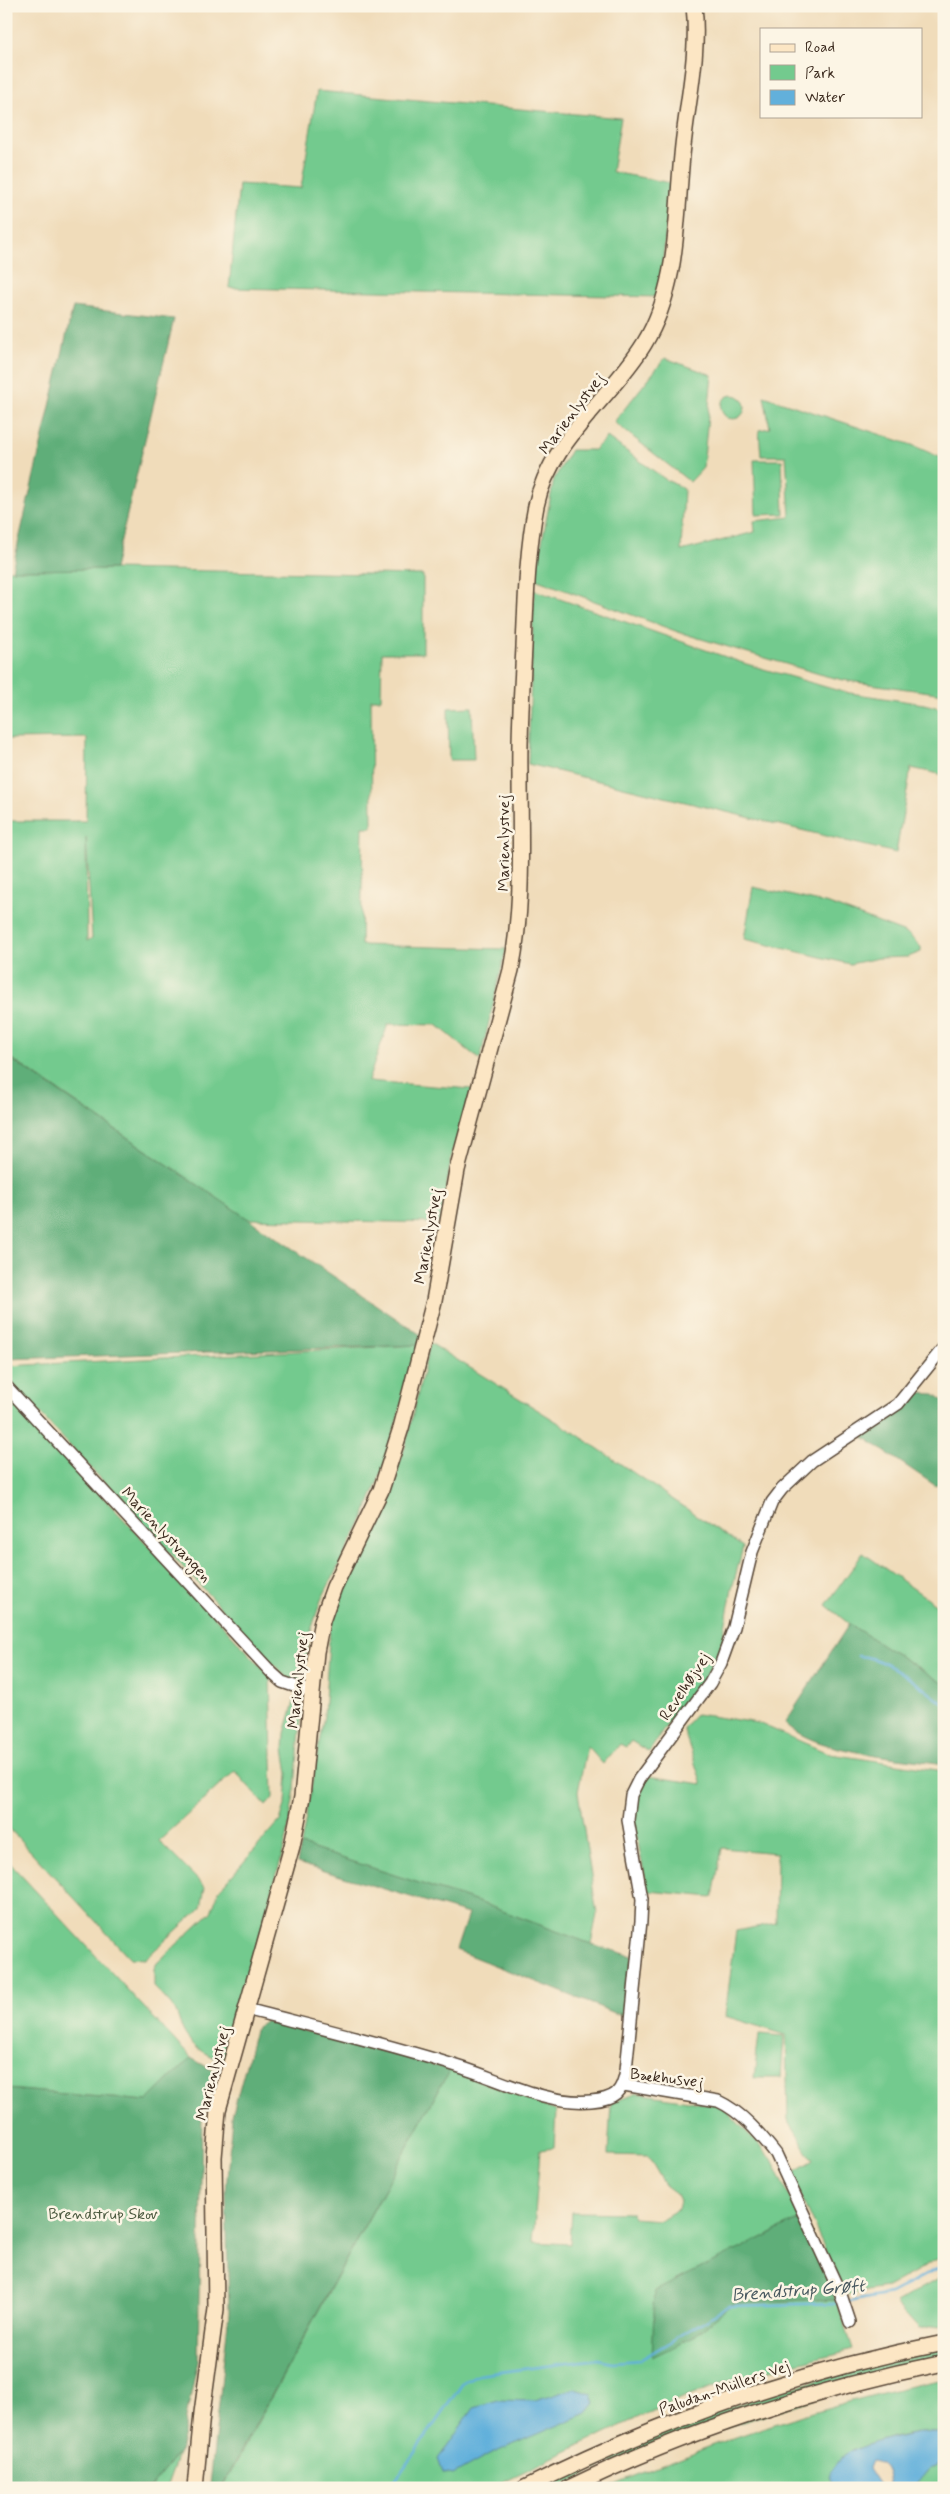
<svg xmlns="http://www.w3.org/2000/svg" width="950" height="2494" viewBox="0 0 950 2494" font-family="Mynerve,sans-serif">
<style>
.green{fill:#73ca8e;stroke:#577a56;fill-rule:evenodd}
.forest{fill:#5eae79;stroke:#4c6c4c}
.water{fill:#62b0db;stroke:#4e6d7c}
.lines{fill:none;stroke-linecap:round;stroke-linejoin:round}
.stream{stroke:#62b0db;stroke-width:2.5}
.street-casing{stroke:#564535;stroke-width:14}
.secondary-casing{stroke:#564535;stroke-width:18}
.street{stroke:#fff;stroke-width:11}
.secondary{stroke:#fce6c4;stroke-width:15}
.labels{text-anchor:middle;stroke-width:5;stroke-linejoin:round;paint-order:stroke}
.street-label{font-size:16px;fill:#3b2a1e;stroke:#fcf5e5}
.park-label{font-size:16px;fill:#4c5a40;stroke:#fcf5e5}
.water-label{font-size:18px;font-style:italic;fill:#495960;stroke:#fcf5e5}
</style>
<rect width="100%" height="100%" fill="#fcf5e5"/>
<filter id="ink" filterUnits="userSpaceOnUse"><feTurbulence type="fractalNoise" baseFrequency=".02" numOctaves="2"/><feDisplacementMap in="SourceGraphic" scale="10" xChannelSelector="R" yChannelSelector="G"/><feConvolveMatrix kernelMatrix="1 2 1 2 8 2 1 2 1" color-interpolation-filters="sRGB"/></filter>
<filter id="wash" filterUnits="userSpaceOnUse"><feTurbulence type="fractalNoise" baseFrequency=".0096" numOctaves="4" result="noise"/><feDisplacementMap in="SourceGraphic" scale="20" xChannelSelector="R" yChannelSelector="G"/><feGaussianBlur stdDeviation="1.12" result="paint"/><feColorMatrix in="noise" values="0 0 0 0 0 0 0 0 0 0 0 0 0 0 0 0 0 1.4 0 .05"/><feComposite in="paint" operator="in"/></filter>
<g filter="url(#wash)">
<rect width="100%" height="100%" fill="#f0dcba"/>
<!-- green -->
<path class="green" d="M317,91L621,118L612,172L671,183L659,297L229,288L239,184L301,188Z
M665,358L712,375L703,468L690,482L614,422Z
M721 407a12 12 0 1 1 24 0a12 12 0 1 1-24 0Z
M764,396L912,445L944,459V694L848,681L826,676L678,632L535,579L554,479L571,450H594L607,437L665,479L684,489L681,551L755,532L754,521L790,517L786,456H761L759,430L770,428Z
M754,460H782L784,514L756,515Z
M114,569L423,575V653H382L381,699H371L372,827H363L361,945L506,949L480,1060L437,1025L388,1024L368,1081L472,1089L452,1155L440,1223L248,1219L6,1055V821H86L87,738L6,739V570ZM86,837L92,938L87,941V940Z
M534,590L743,663L843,692L924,704L944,709V775L911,768L896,853L528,764Z
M472,707L474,760H449L448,708Z
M753,887L829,904L908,934L921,947V952L908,957L879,958L850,964L744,939Z
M430,1343L575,1433L743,1547L732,1589L721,1648L699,1690L669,1722L649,1752L631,1741L626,1747L620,1744L603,1764L587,1746L578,1792L597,1914L591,1944L481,1903L301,1845L324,1715L330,1627L341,1593L387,1500L405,1447Z
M419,1345L383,1468L365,1515L321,1600L311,1631L303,1674L301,1680L291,1682L274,1665L6,1377V1366Z
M6,1393L270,1676L273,1798L266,1806L235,1771L159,1841L205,1887L201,1908L145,1959L130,1958L6,1825Z
M863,1553L941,1608L944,1605V1684L849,1624L826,1605Z
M296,1695L302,1707L295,1788L287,1838L229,2045L224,2057C207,2060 188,2043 182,2028C179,2022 178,2015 175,2010C169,2002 161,1994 154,1987V1969L157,1963L211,1912L219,1890L280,1821L286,1802L288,1773L284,1749L285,1733Z
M696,1714L758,1723L830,1754L944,1771V2256L887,2288L846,2294L790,2174L813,2160L788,2120L786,2035L725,2016L736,1931L776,1923L777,1853L722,1848L713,1897L648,1891L635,1829L634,1802L647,1776L702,1784L683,1728Z
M6,1859L191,2058L147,2101L6,2089Z
M759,2034L784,2036L781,2078H754Z
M450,2069L556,2111L554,2148L540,2150L533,2242L570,2244L572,2212L632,2213L633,2218L660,2220L678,2209L680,2201L677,2194L665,2185L648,2156L608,2155L611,2103L637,2093L714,2105L727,2111L772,2159L800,2219L656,2291L692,2338L734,2303L836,2299L853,2349L733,2379L652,2411L489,2488H222Z
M944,2275V2324L919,2329L895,2303Z
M944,2349V2358L603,2466L557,2488H538C575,2471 612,2454 649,2438C744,2398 844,2372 944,2349Z
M944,2379V2432H919L893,2437L852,2451L829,2477L832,2488H606C715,2441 827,2403 944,2379Z
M179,2452L166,2488H150Z
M944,2461V2488H913L929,2469Z"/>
<!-- forest -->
<path class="forest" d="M73,307L174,319L114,569L12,570Z
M6,1056L421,1335L419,1345L6,1359Z
M913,1393L935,1394L944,1401V1478L936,1486L862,1436L893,1413Z
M849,1624L944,1684V1764C901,1757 816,1754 785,1723Z
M301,1845L481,1903L591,1944L632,1956L625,2017L456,1950L468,1914L297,1863Z
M265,2021L450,2069L221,2488L210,2485L229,2312L226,2191L232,2116L256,2027Z
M191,2058L214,2071L202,2117L198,2360L179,2452L150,2488H11L6,2480V2089L147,2101Z
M800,2219L836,2299L734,2303L692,2338L652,2357L655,2291Z"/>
<!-- water -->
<path class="water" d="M575,2388L592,2393L595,2403L587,2413L489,2455L453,2475L443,2473L438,2459L474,2407L498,2400L535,2401Z
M919,2432H944V2461L929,2469L913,2488H890C887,2474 887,2463 871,2461L868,2468L881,2488H832C831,2485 829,2480 829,2476C834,2447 896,2437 919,2432Z"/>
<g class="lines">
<!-- stream -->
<path class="stream" d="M858,1656C887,1657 921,1687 944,1704
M848,2302L890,2294L944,2265
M390,2488L463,2383L478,2375L598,2359L613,2362L640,2360L729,2306L840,2303"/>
</g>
</g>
<g filter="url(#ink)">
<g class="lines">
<defs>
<path id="street" d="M6,1386L272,1673L282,1682L312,1692
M246,2009C319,2028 392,2045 463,2068C503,2081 548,2105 591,2101C615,2099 622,2093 626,2070L641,1921L642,1899L628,1820L631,1795L639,1779L710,1683L721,1663L734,1627L752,1552L772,1502L782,1489L812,1461L898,1404L944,1347
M624,2085L718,2101C742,2112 760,2134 776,2154L841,2295L850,2322"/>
<path id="secondary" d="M195,2488L202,2413L216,2309L214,2157L218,2110L292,1846L302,1797L316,1652L322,1621L334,1587L381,1490L401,1428L434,1301L457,1170L511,970C524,904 520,840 520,774C519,731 522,689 524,647C526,601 527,552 536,506C549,441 611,398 644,344C682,282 675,206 684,137C689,94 699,50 694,6
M525,2488C657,2422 798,2371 944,2343
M569,2488C685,2431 818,2388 944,2363"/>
</defs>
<!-- street casing -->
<use href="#street" class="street-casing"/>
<!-- secondary casing -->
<use href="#secondary" class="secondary-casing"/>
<!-- street -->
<use href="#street" class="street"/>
<!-- secondary -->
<use href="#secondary" class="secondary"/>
</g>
</g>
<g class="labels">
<!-- street labels -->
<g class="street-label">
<text transform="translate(571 413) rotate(-53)" y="6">Marienlystvej</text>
<text transform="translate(503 843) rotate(-90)" y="6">Marienlystvej</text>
<text transform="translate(427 1236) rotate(-80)" y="6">Marienlystvej</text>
<text transform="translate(167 1534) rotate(47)" y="6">Marienlystvangen</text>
<text transform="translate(297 1680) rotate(-84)" y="6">Marienlystvej</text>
<text transform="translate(684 1686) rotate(-56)" y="6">Revelhøjvej</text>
<text transform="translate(212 2073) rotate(-76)" y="6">Marienlystvej</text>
<text transform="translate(667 2077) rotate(7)" y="6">Bækhusvej</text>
<text transform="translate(724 2387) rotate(-19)" y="6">Paludan-Müllers Vej</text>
</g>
<!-- park labels -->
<g class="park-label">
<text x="103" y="2219">Brendstrup Skov</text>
</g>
<!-- water labels -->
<g class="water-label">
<text transform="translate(798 2290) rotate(-4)" y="6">Brendstrup Grøft</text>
</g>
</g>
<!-- margin -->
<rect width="950" height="2494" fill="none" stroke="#fcf5e5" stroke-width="25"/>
<!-- legend -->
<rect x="760" y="28" width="162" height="90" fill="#fcf5e5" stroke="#afa495"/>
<rect x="770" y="44" width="25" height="8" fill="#fce6c4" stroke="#afa495"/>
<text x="805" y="52" font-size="15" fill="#3b2a1e">Road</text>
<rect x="770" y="65" width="25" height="15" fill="#73ca8e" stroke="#afa495"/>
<text x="805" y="78" font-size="15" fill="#3b2a1e">Park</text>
<rect x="770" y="90" width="25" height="15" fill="#62b0db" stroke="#afa495"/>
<text x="805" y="102" font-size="15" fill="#3b2a1e">Water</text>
</svg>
